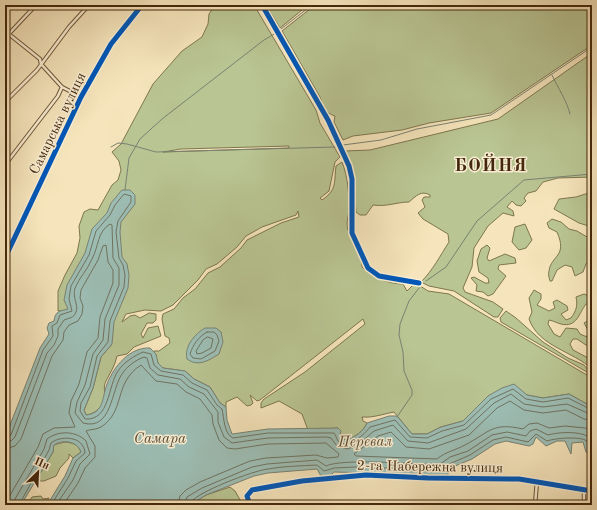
<svg xmlns="http://www.w3.org/2000/svg" width="597" height="510" viewBox="0 0 597 510" font-family="'Old Standard TT',serif">
<style>
.green{fill:#b9c593;stroke:#7e7650;fill-rule:evenodd}
.water{fill:#9dbeb5;stroke:#798272}
.lines{fill:none;stroke-linecap:round;stroke-linejoin:round}
.shore{stroke:#707361;stroke-width:1}
.stream{stroke:#798272;stroke-width:1}
.street-casing{stroke:#705739;stroke-width:4.5}
.street{stroke:#f9eed3;stroke-width:2.5}
.cycleway-casing{stroke:#f9eed3;stroke-width:8}
.cycleway{stroke:#0057b8;stroke-width:5}
.labels{text-anchor:middle;stroke-width:3;stroke-linejoin:round;paint-order:stroke}
.street-label{font-size:14px;fill:#44280d;stroke:#f9eed3}
.water-label{font-size:15px;font-style:italic;fill:#5a4e37;stroke:#f9eed3}
.district-label{font-size:18px;font-weight:bold;letter-spacing:1px;fill:#44280d;stroke:#f9eed3}
</style>
<rect width="100%" height="100%" fill="#f6e5bc"/>
<filter id="stains"><feTurbulence type="fractalNoise" baseFrequency=".005" numOctaves="4"/><feColorMatrix values="0 0 0 0 .2 0 0 0 0 .09 0 0 0 0 .02 0 0 0 .5 -.17"/></filter>
<radialGradient id="worn" r=".72"><stop offset=".6" stop-color="#630" stop-opacity="0"/><stop offset="1" stop-color="#630" stop-opacity=".3"/></radialGradient>
<!-- green -->
<path class="green" d="M215,5H254L316,110L320,123L340,157L335,162L329,191L320,198L322,200C337,190 334,183 336,166L342,162C348,177 349,194 349,211C348,217 346,224 348,230C351,241 363,256 362,267C371,277 389,284 403,284L407,291L413,285L417,284L428,291L449,294L592,378V407L569,394L543,398L527,395L488,396L463,421L441,427L427,434H412L394,412C383,414 373,418 362,417L363,421L367,423C363,432 355,437 346,440L341,438L338,428L308,430L302,414L279,401L261,408V403L264,399L305,372L365,324L363,319L260,400L257,401L250,395L253,403L251,405L247,406L237,397L226,402V407L220,403L210,387L194,379L185,371L163,368L158,363L154,351H159L170,343L169,338L165,336L162,319L163,314L174,309L183,298L195,289L208,273L220,267L241,248L247,240L281,223L299,217L298,211L296,215L262,227L246,236L237,247L217,264L206,269L198,280L173,305L161,311L145,310L126,314L122,322L130,316L135,315L140,318L149,313L156,314V320L153,323H147L141,334L143,338L148,328L158,326L161,336L134,347L127,354L117,356C115,366 110,373 106,381C103,387 105,391 105,397C104,406 95,414 86,415L84,410L93,388L101,357L112,344L68,310L58,311V291L65,275L77,253L80,238L79,226L84,212L90,209L98,210L112,185L118,180L121,170L119,161L112,152L121,144L153,84L182,51L202,37L208,24L209,14ZM289,146V148L163,152L181,149Z
M266,5H308L280,28Z
M315,5H592V45L491,113L429,123L402,130L353,136L343,140L334,122L335,116C325,113 323,107 320,97L282,31Z
M592,53V177L558,178L543,182L536,191L528,193L524,198L526,201L521,206L516,205L512,201L507,207L513,211L514,216L503,213L488,226L474,248L472,267L463,288L465,292L493,302L503,309L498,317H494L454,291L429,286L421,282C433,270 440,256 449,242L448,234L423,219L418,213L425,207L422,200L424,197H430V195C421,190 416,196 409,202C397,202 387,207 373,205L366,215H360L356,212C354,190 357,170 345,151L370,150L498,119Z
M592,192V227L579,223L554,209L559,199L576,197Z
M552,219L561,222L569,229L577,231L592,240V259L586,264L583,272L575,276L572,267L565,265L557,270L552,281H550C549,278 548,274 549,271C551,255 568,257 557,232L549,228L547,223Z
M525,224L532,240L526,248L519,250L512,242L515,227Z
M487,245L490,248L487,258L489,261L505,254L515,258L516,263L499,265L498,269L506,276L493,294L488,296L483,292L476,291L477,285L471,278L474,277L485,283H489L488,278L479,272L477,261L481,249Z
M534,290L541,294V299L537,305L549,311L555,308L553,302L557,300L567,306L568,310L561,314L566,320L571,318C576,311 578,306 576,297L584,294L592,297V303L586,304C579,313 577,328 561,324C557,323 554,321 549,320L548,324L554,334L560,337L566,328L577,329L580,334L587,337L588,330L584,323L588,321L592,324V349L577,339H573L570,344L573,350L592,360V369C573,351 539,347 529,319L532,312L529,298Z
M506,311L516,318L543,342L568,358L584,365L592,375L501,322L500,318Z
M65,442C73,443 78,444 81,452L73,458L69,454V458L60,468L56,476L44,481H40L37,478L53,452V445Z
M230,487L235,491L243,505H190L206,495Z
M41,496L43,499L49,498L45,505H21L25,500H30L32,497Z
M327,501L455,502L511,505H303Z"/>
<!-- water -->
<path class="water" d="M122,190H130L135,195V204L121,222L120,232L122,257L127,264L129,275L128,288L114,322L112,344L101,357L93,388L84,410L86,415C105,413 102,396 107,384C114,366 130,347 150,348L156,354L158,363L163,368L185,371L194,379L210,387L220,403L226,407L227,420L232,434L268,429L338,428L341,431L340,435L341,438L346,440C355,437 363,432 367,423L389,416H397L412,434H427L441,427L463,421L488,396L502,388L514,384L527,395L543,398L569,394L592,407V456H590L586,452L583,442L572,443L571,454L565,441H557L546,446L536,437L533,444L529,446L506,441L495,444L472,459L448,469V475L334,472L331,475L321,476L317,469L268,473L254,476L206,495L190,505H47L65,476L73,458L81,452C77,441 63,439 54,445L53,452L21,505H5V438L40,348L49,334L47,328L49,323L54,321C55,311 60,311 68,309L64,300L67,285L85,253L92,229L107,213L111,203Z
M205,328H216L221,332L223,342L219,354C208,361 198,367 187,359C184,346 195,334 205,328Z"/>
<g class="lines">
<!-- shore -->
<path class="shore" d="M207,332H214L217,335L219,341L215,351L201,359L193,358L190,354C193,345 198,337 207,332Z
M208,337L213,339L211,348L202,353L197,354L196,351L203,340Z
M592,421L584,419L566,410L543,413L524,410L510,401L497,408L469,435L429,449L406,447L391,432L378,436L354,454L356,456L437,459C445,452 456,450 465,445C490,432 492,422 523,429L529,424L537,423L549,428L565,426L585,428L592,430
M5,437L11,435L43,350L53,336L52,326L57,323L60,315L72,311L69,299L71,286L89,255L96,231L110,215L115,205L124,194L131,196V202L118,221L116,232L119,258L123,265L125,275L124,287L110,321L108,342L97,356L90,387L81,403L80,411L85,419C110,421 108,385 118,371C124,362 134,356 143,352L151,354L154,365L161,371L183,375L192,383L207,390L217,405L222,409C224,418 224,434 233,438L268,433H334C336,435 336,438 338,441C348,450 365,434 370,427L395,420L410,437L427,438L442,431L464,425L491,399L513,389L526,399L543,402L568,398L592,410
M5,443L11,441L15,437L47,353L54,345L58,336V329L64,320C69,318 74,318 76,312C79,305 72,298 75,288C79,278 88,269 92,259C99,246 97,232 110,224L112,225L113,258L119,268V285L105,319L103,340L93,354L85,385L77,402L75,413L83,423C112,431 111,390 122,374C127,366 136,360 144,357L147,358L150,368L158,375L180,379L189,387L204,394L218,412V422L224,437L232,443L268,438L326,437L331,438L337,446L348,449L359,444L374,431L393,425L408,441L428,443L466,429L494,403L511,394L524,404L543,407L567,404L592,415
M5,449L15,446L21,439L52,356L63,340L64,332L69,325L78,321L82,314L83,306L80,298L81,290L98,260L103,246L106,245L108,262L113,270V283L100,317L98,338L87,352L79,384L71,401L69,413L75,427L54,428L43,434L38,447L9,497L7,505
M13,505L15,499L44,449L47,439C59,430 76,431 86,441L90,454L80,464L73,480L56,505
M19,505L49,450L51,443C61,435 84,436 85,453L76,461L68,478L51,505
M63,505L78,483L85,468L95,457V446L86,431C90,429 96,430 101,427C126,411 113,383 141,365L156,381L177,384L186,392L200,399L212,415L213,424L219,440L227,448L235,449L268,444L326,443L339,454L338,457L327,458L316,455L266,458L250,461L200,482L186,490L180,496L178,505
M184,505L187,497L202,488L252,467L267,464L317,460L326,466C342,458 418,464 439,465L450,457L468,451L492,435L507,432L526,436L530,431L536,429L548,435C558,432 586,430 592,440
M189,505C190,494 255,470 268,469C284,466 300,466 317,465L324,471L334,468L355,467L443,470L447,465L470,455L493,440L506,437L528,442L536,434L547,441C555,438 581,436 587,441L589,450L592,452"/>
<!-- stream -->
<path class="stream" d="M281,29L312,5
M552,75C558,88 567,101 570,114
M343,145L381,140L417,129L491,115L592,47
M111,147L118,143L127,144L156,152L335,147
M125,190L129,158L140,139L162,119L264,40L276,33
M426,281L446,267L477,221L524,180L592,174
M397,417L412,395V390L404,371L403,352L399,335L400,324L409,301L419,288"/>
<defs>
<path id="street" d="M262,5L328,120L349,166L352,179V233L368,268L379,276L419,283
M5,31L40,59L41,64L62,87L81,97
M5,38L36,5
M5,102L37,70L69,27L89,5
M5,165L58,96L62,87
M5,258L81,97L111,44L142,5
M584,491V505
M250,505L247,496L252,490L302,481L366,475L428,478L519,479L592,491
M535,505L537,481"/>
</defs>
<!-- street casing -->
<use href="#street" class="street-casing"/>
<!-- street -->
<use href="#street" class="street"/>
<defs>
<path id="cycleway" d="M262,5L328,120L349,166L352,179V233L368,268L379,276L419,283
M5,258L81,97L111,44L142,5
M250,505L247,496L252,490L302,481L366,475L428,478L519,479L592,491"/>
</defs>
<!-- cycleway casing -->
<use href="#cycleway" class="cycleway-casing"/>
<!-- cycleway -->
<use href="#cycleway" class="cycleway"/>
</g>
<g class="labels">
<!-- street labels -->
<g class="street-label">
<text transform="translate(57 123) rotate(-64)" y="5">Самарська вулиця</text>
<text transform="translate(430 466) rotate(1)" y="5">2-га Набережна вулиця</text>
</g>
<!-- water labels -->
<g class="water-label">
<text x="160" y="443">Самара</text>
<text transform="translate(365 441) rotate(-1)" y="5">Перевал</text>
</g>
<!-- district labels -->
<g class="district-label">
<text x="491" y="171">БОЙНЯ</text>
</g>
</g>
<!-- margin -->
<rect width="597" height="510" fill="none" stroke="#f6e5bc" stroke-width="20"/>
<rect x="6" y="6" width="585" height="498" fill="none" stroke="#44280d" stroke-width="2"/>
<rect x="10" y="10" width="577" height="490" fill="none" stroke="#44280d"/>
<!-- north arrow -->
<g transform="translate(38 472) rotate(24)" stroke="#f9eed3" stroke-width="3" paint-order="stroke">
<path d="M0-3L7 15L0 10L-7 15Z" fill="#44280d"/>
<text y="-6" font-size="11" font-weight="bold" text-anchor="middle" fill="#44280d">Пн</text>
</g>
<rect width="100%" height="100%" filter="url(#stains)"/>
<rect width="100%" height="100%" fill="url(#worn)"/>
</svg>
